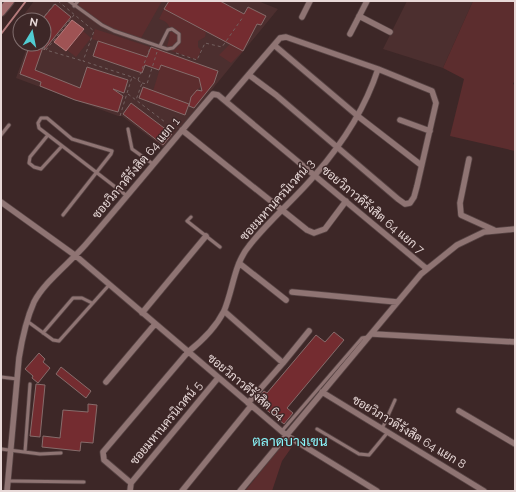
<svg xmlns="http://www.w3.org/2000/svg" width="516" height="492" viewBox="0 0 516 492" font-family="Raleway,Sarabun,sans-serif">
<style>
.built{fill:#4c2f2f}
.green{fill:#5c2d2e}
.water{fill:#9f5354;stroke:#b57b7c}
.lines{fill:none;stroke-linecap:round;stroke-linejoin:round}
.stream{stroke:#b57b7c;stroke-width:2}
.building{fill:#742c30;stroke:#866c6b}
.lane-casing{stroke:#574444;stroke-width:4.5}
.street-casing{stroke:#574444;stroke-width:7}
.secondary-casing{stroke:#574444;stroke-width:10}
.path{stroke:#73605f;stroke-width:1;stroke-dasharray:3 3;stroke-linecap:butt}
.lane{stroke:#8f7473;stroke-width:3}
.street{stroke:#8f7473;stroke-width:5.5}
.secondary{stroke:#a26c6d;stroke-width:8}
.labels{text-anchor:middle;stroke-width:3;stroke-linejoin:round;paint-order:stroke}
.street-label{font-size:12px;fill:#e8d9d8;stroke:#3d2727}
.quarter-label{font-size:14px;fill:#89f5fa;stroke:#3d2727}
</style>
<rect width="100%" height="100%" fill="#3d2727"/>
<!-- built -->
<path class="built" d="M34,1H258L278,9L164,148L122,116H118L16,78L28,44H44V20H20V32L16,25Z
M407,1H473L443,68L383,49Z"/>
<!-- green -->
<path class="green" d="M67,1H162L141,38L95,23Z
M473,1H515V80L513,84L515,85V151L450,136L464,79L443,68Z
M164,9L206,32L205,37L198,41V47L201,50L197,60L166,49C170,37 175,23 159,19Z
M95,29L150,47L147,57L92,39Z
M83,31L91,38L76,57L67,50Z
M230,44L243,51L231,63L219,55Z
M161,65L199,78L201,86L191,97L189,104L153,91Z
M287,439L294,444L282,461L272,491H245Z"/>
<!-- water -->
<path class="water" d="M72,20L84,29L66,51L54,42Z"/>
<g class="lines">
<!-- stream -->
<path class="stream" d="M1,34L26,1"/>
</g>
<!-- building -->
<path class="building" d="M169,1H220L244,14L248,7L266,16L261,25L257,24L243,51L164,9Z
M55,4L71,17L44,50V17Z
M98,41L147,57L151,47L218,71L214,83L194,108L189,106L191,97L197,90L202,91L199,78L161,65L159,70L145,65L142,73L93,56Z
M30,44H44L35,70L80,88L87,67L128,80L124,93L113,89L123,96L118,112L75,100L40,86L41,82L20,74Z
M143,87L189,104L185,115L139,98Z
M131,103L172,134L163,145L123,114Z
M334,332L344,340L287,408L293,413L284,424L259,404L260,396L264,391L267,393L316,335L325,342Z
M39,353L45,359L43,362L50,368L38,383L32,378L33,376L25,369Z
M61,367L91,391L86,398L56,374Z
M36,384L45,385L40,437L30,436Z
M88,404L97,405L93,443L81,442L80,451L42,447L43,436L60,438L63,410L88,412Z"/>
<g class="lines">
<defs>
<path id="lane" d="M69,1L102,25L114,31L167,49L173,48L179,42V34L172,29L168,30L160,46
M74,6L78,1
M128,129L132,149L153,164
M1,135L9,125
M48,135L30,157L29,163L34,167L41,169L62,146
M63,215L111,154L112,151L72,139L47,118H41L38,123L39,128L127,196
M191,217L187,221L220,247
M27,321L53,340L59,341L109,285
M43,333L73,298H82L92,303
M1,377L17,379
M317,429L359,454L369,455L388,432
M382,429L395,400
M281,432L362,338L368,337
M1,449L40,454L61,453
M25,452L30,384
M8,481L84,482"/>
<path id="street" d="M359,16L390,32
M302,17L310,1
M350,34L367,1
M274,45L359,117L421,165
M226,101L280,38L286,37L378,69L432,91L436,103L417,186L414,197L410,203L405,204L398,199L276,95L249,75
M400,120L430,131
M182,130L307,230L314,233L325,229L346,201
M469,159L460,203L461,215L494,230
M1,202L76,256L286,435L377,491
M239,263L286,300
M292,292L397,302
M224,311L283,363L248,403
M142,313L206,236
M373,334L515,342
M283,363L309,331
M106,382L155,324
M322,392L484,491
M459,411L515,444
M131,483L218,378
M7,491L19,358C22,339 26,320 34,302C45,281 71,262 87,243C129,194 170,144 213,94L218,95L427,269
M130,491L131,483L104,460L103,452L188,352C202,341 216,327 224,311C233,290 234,264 249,246C269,220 294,200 315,175C343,143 365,109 378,69
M182,491L251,406
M240,491L421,274L457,245L484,232L515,229"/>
<path id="secondary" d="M1,12L10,1"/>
</defs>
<!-- lane casing -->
<use href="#lane" class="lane-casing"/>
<!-- street casing -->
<use href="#street" class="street-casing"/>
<!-- secondary casing -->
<use href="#secondary" class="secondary-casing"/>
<!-- path -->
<path class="path" d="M58,1L94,31L83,61L132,77L120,116
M74,15L46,50L83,61
M41,20L57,1
M39,44L46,49
M176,53L197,60L205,43L222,47L243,17
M133,77L142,83L136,100
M138,80L150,48
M142,83L147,84L157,52
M128,94L165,122"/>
<!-- lane -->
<use href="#lane" class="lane"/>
<!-- street -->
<use href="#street" class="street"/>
<!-- secondary -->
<use href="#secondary" class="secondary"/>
</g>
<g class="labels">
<!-- street labels -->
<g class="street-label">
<text transform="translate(136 168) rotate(-50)" y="4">ซอยวิภาวดีรังสิต 64 แยก 1</text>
<text transform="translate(277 200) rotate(-48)" y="4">ซอยมหานครนิเวศน์ 3</text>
<text transform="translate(373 210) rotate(40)" y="4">ซอยวิภาวดีรังสิต 64 แยก 7</text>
<text transform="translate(246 387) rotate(40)" y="4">ซอยวิภาวดีรังสิต 64</text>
<text transform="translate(166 423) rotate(-50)" y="4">ซอยมหานครนิเวศน์ 5</text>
<text transform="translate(409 432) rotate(31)" y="4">ซอยวิภาวดีรังสิต 64 แยก 8</text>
</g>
<!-- quarter labels -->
<g class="quarter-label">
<text x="290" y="446">ตลาดบางเขน</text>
</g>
</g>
<!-- border -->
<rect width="516" height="492" fill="none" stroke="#e8d9d8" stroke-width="4"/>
<!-- north arrow -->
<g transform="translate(32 32) rotate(10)"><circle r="19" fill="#3d2727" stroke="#816e6e"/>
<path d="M0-3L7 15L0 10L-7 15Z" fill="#51ccd2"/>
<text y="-6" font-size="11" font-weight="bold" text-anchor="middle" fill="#e8d9d8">N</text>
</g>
</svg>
